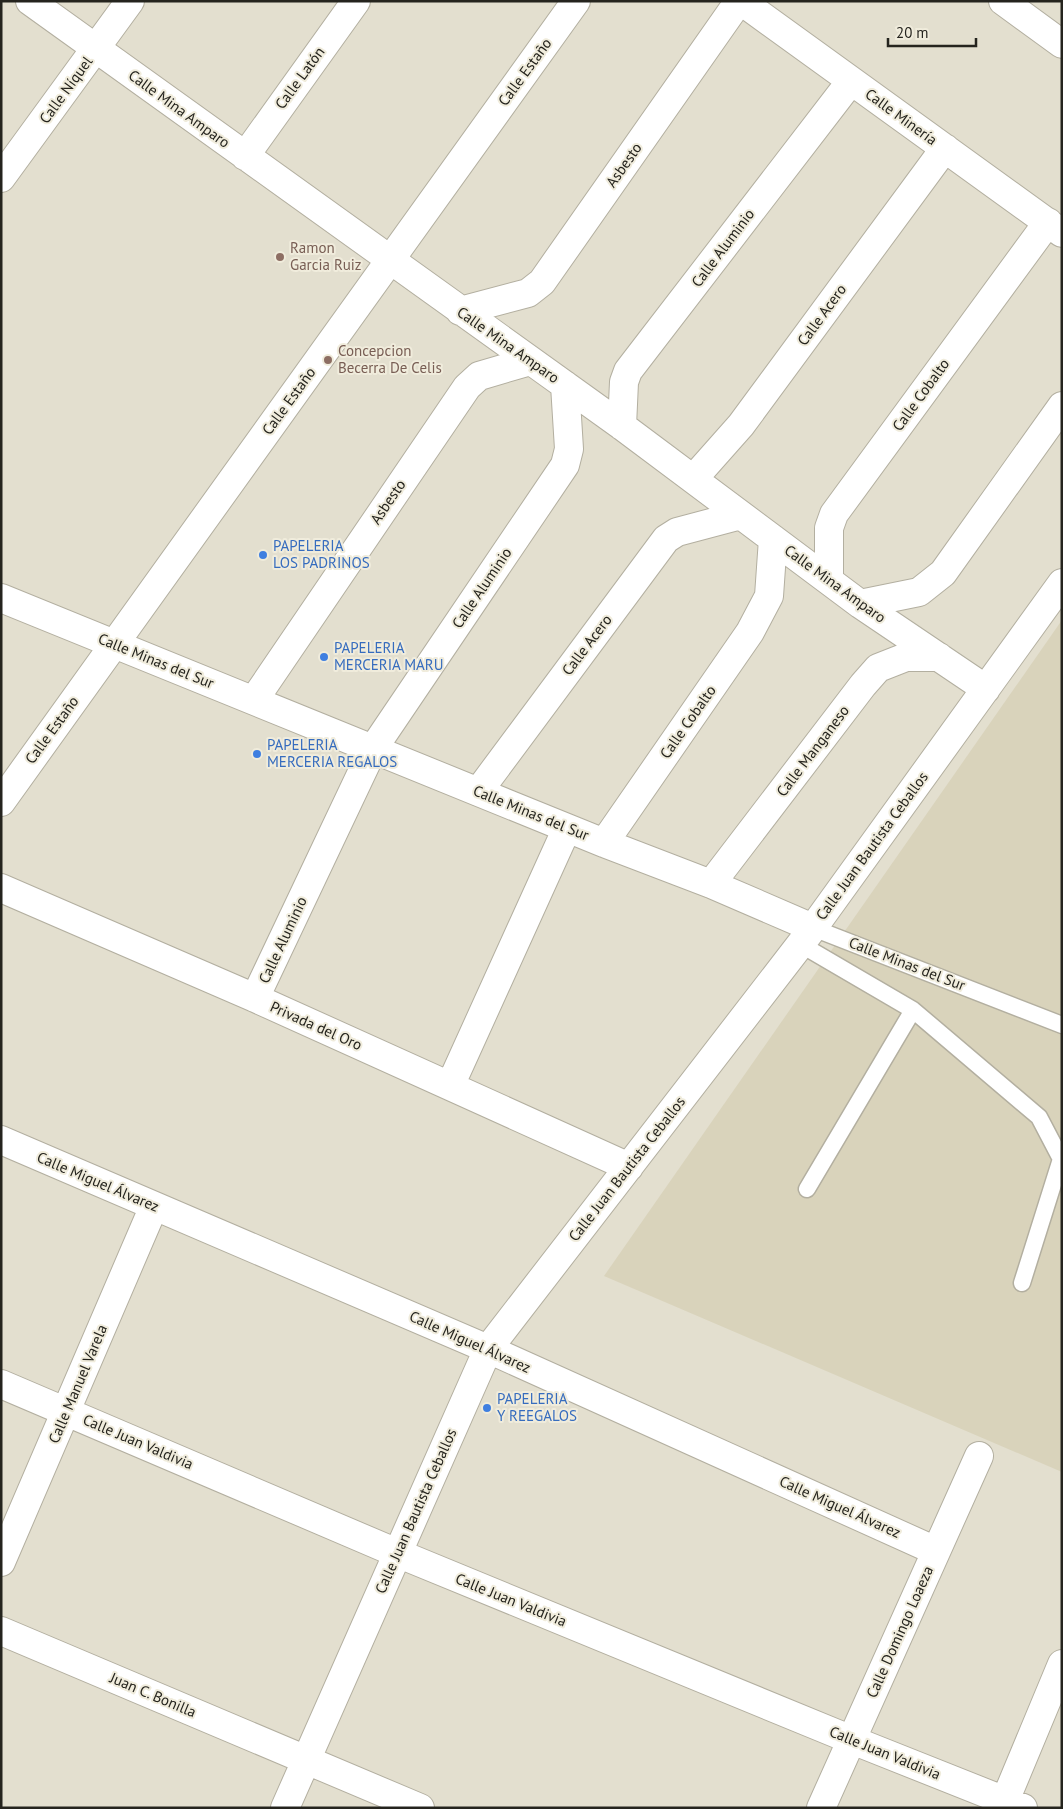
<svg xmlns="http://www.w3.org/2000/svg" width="1063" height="1809" viewBox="0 0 1063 1809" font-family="'PT Sans',sans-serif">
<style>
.built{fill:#d9d3bb}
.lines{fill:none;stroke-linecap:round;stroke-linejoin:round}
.lane-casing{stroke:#b3afa0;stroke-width:19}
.street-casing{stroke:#b3afa0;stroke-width:30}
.lane{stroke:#fff;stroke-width:16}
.street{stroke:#fff;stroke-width:28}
.education-dot{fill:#8d6e63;stroke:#f0ecdc;stroke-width:2}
.shop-dot{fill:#3f7fe0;stroke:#f0ecdc;stroke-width:2}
.labels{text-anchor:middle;stroke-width:4;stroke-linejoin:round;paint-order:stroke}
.street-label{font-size:15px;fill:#25241e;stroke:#f0ecdc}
.education-label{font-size:15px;fill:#785e54;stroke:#f0ecdc;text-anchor:start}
.shop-label{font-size:15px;fill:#366cbe;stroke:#f0ecdc;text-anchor:start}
</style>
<rect width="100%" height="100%" fill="#e3dfcf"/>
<!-- built -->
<path class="built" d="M1062,620V1472L604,1276Z"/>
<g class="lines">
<defs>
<path id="lane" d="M813,928L1062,1025
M800,944L913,1010L1039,1117L1061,1159L1022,1283
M807,1189L913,1010"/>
<path id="street" d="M30,1L622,426L860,604L986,689
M741,1L1062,233
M1003,1L1062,44
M245,156L356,1
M1,178L130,1
M460,311L528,293L542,282L739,1
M622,426L624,382L628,371L851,81
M694,478L741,425L945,148
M829,580V528L834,514L1048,222
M1,598L604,843L711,884L813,928
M860,604L919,592L943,573L1062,406
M254,700L467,387L479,376L530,361
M478,792L666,539L677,532L741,515
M1,802L576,1
M604,843L750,632L769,596L773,539
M711,884L863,685L878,668L906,657H939
M1,888L255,998L629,1167
M255,998L373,749L565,465L569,449L565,385
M450,1086L567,828
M1,1140L488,1349L936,1551
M1,1384L397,1553L852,1740L1023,1808
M1,1562L154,1206
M1,1631L420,1808
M285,1808L488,1349L813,928L1062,583
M821,1808L979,1456
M1002,1808L1062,1664"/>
</defs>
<!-- lane casing -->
<use href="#lane" class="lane-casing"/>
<!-- street casing -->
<use href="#street" class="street-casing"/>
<!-- lane -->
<use href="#lane" class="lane"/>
<!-- street -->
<use href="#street" class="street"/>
</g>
<!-- markers -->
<g class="education-dot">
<circle cx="280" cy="257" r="5"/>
<circle cx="328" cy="360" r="5"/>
</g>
<g class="shop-dot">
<circle cx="263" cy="555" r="5"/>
<circle cx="324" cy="657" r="5"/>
<circle cx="257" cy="754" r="5"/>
<circle cx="487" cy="1408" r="5"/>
</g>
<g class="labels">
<!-- street labels -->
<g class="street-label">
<text transform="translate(525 72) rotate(-54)" y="5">Calle Estaño</text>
<text transform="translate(300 78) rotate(-54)" y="5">Calle Latón</text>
<text transform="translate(66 90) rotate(-54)" y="5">Calle Níquel</text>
<text transform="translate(179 109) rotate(36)" y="5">Calle Mina Amparo</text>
<text transform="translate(901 117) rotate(36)" y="5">Calle Minería</text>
<text transform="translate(624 165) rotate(-55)" y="5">Asbesto</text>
<text transform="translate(723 248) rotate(-53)" y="5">Calle Aluminio</text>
<text transform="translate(822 315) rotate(-54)" y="5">Calle Acero</text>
<text transform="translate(508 345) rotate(35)" y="5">Calle Mina Amparo</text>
<text transform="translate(921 395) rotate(-54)" y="5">Calle Cobalto</text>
<text transform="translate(289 401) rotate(-54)" y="5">Calle Estaño</text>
<text transform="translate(388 502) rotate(-56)" y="5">Asbesto</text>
<text transform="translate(835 584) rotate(36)" y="5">Calle Mina Amparo</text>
<text transform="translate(482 588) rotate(-56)" y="5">Calle Aluminio</text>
<text transform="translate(587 645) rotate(-53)" y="5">Calle Acero</text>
<text transform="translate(156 661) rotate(22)" y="5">Calle Minas del Sur</text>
<text transform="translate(688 722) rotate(-55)" y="5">Calle Cobalto</text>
<text transform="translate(52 730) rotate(-54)" y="5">Calle Estaño</text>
<text transform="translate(813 751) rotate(-53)" y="5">Calle Manganeso</text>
<text transform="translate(531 813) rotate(22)" y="5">Calle Minas del Sur</text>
<text transform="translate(872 846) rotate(-54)" y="5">Calle Juan Bautista Ceballos</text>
<text transform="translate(283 940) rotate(-65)" y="5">Calle Aluminio</text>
<text transform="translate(907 964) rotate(21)" y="5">Calle Minas del Sur</text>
<text transform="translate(316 1026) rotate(24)" y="5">Privada del Oro</text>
<text transform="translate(627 1169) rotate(-52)" y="5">Calle Juan Bautista Ceballos</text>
<text transform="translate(98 1182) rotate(23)" y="5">Calle Miguel Álvarez</text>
<text transform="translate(470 1342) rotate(24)" y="5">Calle Miguel Álvarez</text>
<text transform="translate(78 1384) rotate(-67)" y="5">Calle Manuel Varela</text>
<text transform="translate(138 1442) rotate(23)" y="5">Calle Juan Valdivia</text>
<text transform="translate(840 1507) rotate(24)" y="5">Calle Miguel Álvarez</text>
<text transform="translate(416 1511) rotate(-66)" y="5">Calle Juan Bautista Ceballos</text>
<text transform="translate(511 1600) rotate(22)" y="5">Calle Juan Valdivia</text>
<text transform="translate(900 1632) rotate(-66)" y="5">Calle Domingo Loaeza</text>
<text transform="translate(153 1695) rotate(23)" y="5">Juan C. Bonilla</text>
<text transform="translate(885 1753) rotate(22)" y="5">Calle Juan Valdivia</text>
</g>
<!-- education labels -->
<g class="education-label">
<text x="290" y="253">Ramon<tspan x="290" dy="17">Garcia Ruiz</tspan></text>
<text x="338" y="356">Concepcion<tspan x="338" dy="17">Becerra De Celis</tspan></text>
</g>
<!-- shop labels -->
<g class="shop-label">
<text x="273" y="551">PAPELERIA<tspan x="273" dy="17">LOS PADRINOS</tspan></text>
<text x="334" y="653">PAPELERIA<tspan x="334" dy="17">MERCERIA MARU</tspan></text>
<text x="267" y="750">PAPELERIA<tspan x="267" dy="17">MERCERIA REGALOS</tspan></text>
<text x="497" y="1404">PAPELERIA<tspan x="497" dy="17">Y REEGALOS</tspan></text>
</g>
</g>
<!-- border -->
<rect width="1063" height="1809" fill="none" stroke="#25241e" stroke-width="5"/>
<!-- scale -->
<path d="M888 38v8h88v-8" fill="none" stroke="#25241e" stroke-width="2.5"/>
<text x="896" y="38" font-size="15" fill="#25241e" stroke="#f0ecdc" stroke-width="4" paint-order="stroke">20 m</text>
</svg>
